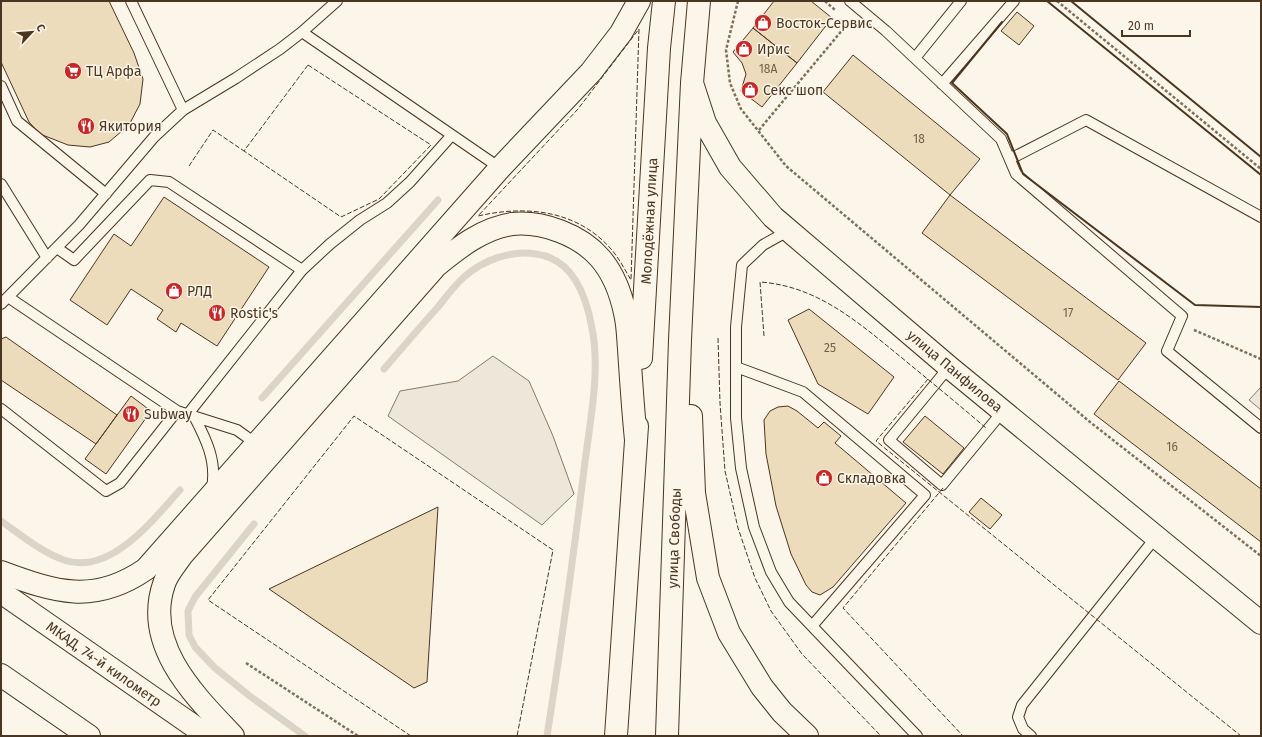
<svg xmlns="http://www.w3.org/2000/svg" width="1262" height="737" viewBox="0 0 1262 737" font-family="'Fira Sans',sans-serif">
<style>
.green{fill:#ede6d9;stroke:#887966}
.lines{fill:none;stroke-linecap:round;stroke-linejoin:round}
.stream{stroke:#dcd4c6;stroke-width:7}
.building{fill:#ecdcbc;stroke:#4a3520}
.lane-casing{stroke:#4a3520;stroke-width:12}
.secondary-casing{stroke:#4a3520;stroke-width:24}
.highway-casing{stroke:#4a3520;stroke-width:24}
.path{stroke:#7f6f5c;stroke-width:2.5;stroke-dasharray:3 2;stroke-linecap:butt}
.lane{stroke:#fbf6e9;stroke-width:10}
.secondary{stroke:#fbf6e9;stroke-width:22}
.highway{stroke:#fbf6e9;stroke-width:22}
.fence{stroke:#4a3520;stroke-width:1;stroke-dasharray:5 2;stroke-linecap:butt}
.wall{stroke:#4a3520;stroke-width:2}
.labels{text-anchor:middle;stroke-width:3;stroke-linejoin:round;paint-order:stroke}
.number-label{font-size:12px;fill:#725f47}
.poi-label{font-size:14px;fill:#4a3520;stroke:#fbf6e9;text-anchor:start}
.street-label{font-size:14px;fill:#4a3520;stroke:#fbf6e9}
</style>
<rect width="100%" height="100%" fill="#fbf6e9"/>
<!-- green -->
<path class="green" d="M493,356L529,381L553,436L574,494L542,525L388,416L400,391L458,381Z
M1261,387V410L1249,400Z"/>
<g class="lines">
<!-- stream -->
<path class="stream" d="M384,369C402,348 420,327 438,307C446,297 454,286 464,277C483,260 511,250 536,254C573,259 586,295 592,328C601,372 589,426 584,470C573,559 561,647 547,736
M262,398L438,200
M1,521C21,535 41,552 64,560C110,576 153,520 180,490
M254,524L195,597L188,611L189,635L195,647L215,668L251,697L305,736"/>
</g>
<!-- building -->
<path class="building" d="M1,1H109L134,53L143,79L140,104L129,125L109,142L90,147L68,145L40,134L29,122L1,62Z
M774,1H811L832,18L797,63L753,28Z
M1017,12L1034,26L1019,45L1001,31Z
M753,28L797,63L762,107L741,91L746,74L742,63L733,52Z
M853,55L980,159L950,195L823,92Z
M950,195L1146,343L1118,380L922,233Z
M164,197L269,267L217,346L181,323L176,332L157,319L163,310L131,289L107,325L70,300L114,234L131,246Z
M809,309L894,377L868,414L818,384L788,320Z
M6,337L117,415L96,444L1,380V339Z
M1119,381L1261,489V542L1094,414Z
M131,396L151,411L106,474L85,459Z
M788,406L797,411L818,428L824,422L841,436L835,443L906,503L833,587L820,595L812,592L806,585L791,554L776,506L766,454L764,420L770,411L778,407Z
M925,416L964,448L943,474L903,442Z
M981,498L1002,515L990,529L969,512Z
M438,507L427,682L414,688L269,589Z"/>
<g class="lines">
<defs>
<path id="lane" d="M131,1L183,110
M850,1L886,31L1001,139L1016,174L1182,316L1167,351L1261,428
M302,32L500,168
M915,58L961,1
M942,84L1014,1
M1,86L17,121L106,194
M1009,157L1016,156L1086,120L1261,217
M1,184L47,258
M788,231L763,245L742,265L736,327V418L741,468L754,527L771,572L789,602L917,736
M57,248L74,260L150,180L169,182L302,270
M8,297L177,411L237,430L258,445
M1,304L79,225L154,137L183,110L236,78L280,49L302,32L337,1
M736,367L803,392L925,495L812,626
M949,367L889,440L942,485L1003,411
M1,409L106,491L120,483L177,411
M188,414L302,270L330,244L360,220L387,203L410,182L451,136
M194,416C206,439 217,461 212,488
M1031,736L1023,729L1018,717L1022,705L1156,537"/>
<path id="secondary" d="M692,83L705,123L730,167L773,217L949,367L1261,623
M641,358L659,48L664,1
M691,416L694,493L708,578L729,633L762,687L782,712L807,736
M1,572C55,592 94,605 146,569L500,168L591,72L621,33L639,1
M233,736C194,695 143,645 164,584C167,574 176,564 182,555L436,266C458,248 483,228 512,224C543,221 580,235 600,258C613,273 621,294 625,313C628,325 628,338 629,349C631,380 633,410 636,440
M616,736L637,426
M667,736L680,340L692,83L699,1"/>
<path id="highway" d="M1,592L208,736
M1,675L89,736"/>
</defs>
<!-- lane casing -->
<use href="#lane" class="lane-casing"/>
<!-- secondary casing -->
<use href="#secondary" class="secondary-casing"/>
<!-- highway casing -->
<use href="#highway" class="highway-casing"/>
<!-- path -->
<path class="path" d="M738,1L726,50L730,83L741,109L786,166L1090,422L1261,556
M825,1L835,10
M1057,1L1261,169
M759,130L849,22
M1194,330L1261,359
M246,663L358,736"/>
<!-- lane -->
<use href="#lane" class="lane"/>
<!-- secondary -->
<use href="#secondary" class="secondary"/>
<!-- highway -->
<use href="#highway" class="highway"/>
<!-- fence -->
<path class="fence" d="M639,29L631,280C625,270 619,258 611,249C577,210 526,205 478,216L578,109Z
M308,65L431,145L379,199L341,217L244,151Z
M189,166L213,130L244,151
M764,336L760,282C818,286 859,323 902,358C930,381 958,404 986,428
M718,338L720,403L725,471L738,528L755,578L771,611L802,654L881,736
M928,379L876,441L1241,736
M943,488L843,608L963,736
M411,736L208,600L354,416L553,550L517,736"/>
<!-- wall -->
<path class="wall" d="M1047,1L1261,175
M1071,1L1261,157
M1002,22L952,83L1007,134L1023,174L1195,305L1261,307"/>
</g>
<!-- icons -->
<defs>
<symbol id="shop-disc" viewBox="-11 -11 22 22"><circle r="9.5" fill="#c62828" stroke="#fbf6e9"/><path d="M-5-2.5h2.3a2.7 3.5 0 0 1 5.4 0H5L5.5 6h-11ZM-1.5-2.5h3a1.5 2.3 0 0 0-3 0Z" fill="#fff"/></symbol>
<symbol id="supermarket-disc" viewBox="-11 -11 22 22"><circle r="9.5" fill="#c62828" stroke="#fbf6e9"/><path d="M-6-5.5h2.5l.6 2H6L4.5 2H-2.5L-4.4-4H-6ZM-1.5 3.2a1.3 1.3 0 1 0 .1 0ZM3 3.2a1.3 1.3 0 1 0 .1 0Z" fill="#fff"/></symbol>
<symbol id="restaurant-disc" viewBox="-11 -11 22 22"><circle r="9.5" fill="#c62828" stroke="#fbf6e9"/><path d="M-5-6h1v4h1v-4h1v4h1v-4h1v5L-1.5 .5V6h-2V.5L-5-1ZM5-6V6H3V1.5H1.5Q1.5-4 5-6Z" fill="#fff"/></symbol>
</defs>
<g fill-rule="evenodd">
<use href="#shop-disc" x="753" y="13" width="20" height="20"/>
<use href="#shop-disc" x="734" y="39" width="20" height="20"/>
<use href="#supermarket-disc" x="63" y="61" width="20" height="20"/>
<use href="#shop-disc" x="740" y="80" width="20" height="20"/>
<use href="#restaurant-disc" x="76" y="116" width="20" height="20"/>
<use href="#shop-disc" x="164" y="281" width="20" height="20"/>
<use href="#restaurant-disc" x="207" y="303" width="20" height="20"/>
<use href="#restaurant-disc" x="121" y="404" width="20" height="20"/>
<use href="#shop-disc" x="814" y="468" width="20" height="20"/>
</g>
<g class="labels">
<!-- number labels -->
<g class="number-label">
<text x="768" y="73">18А</text>
<text x="919" y="143">18</text>
<text x="1068" y="317">17</text>
<text x="830" y="352">25</text>
<text x="1172" y="451">16</text>
</g>
<!-- poi labels -->
<g class="poi-label">
<text x="776" y="28">Восток-Сервис</text>
<text x="757" y="54">Ирис</text>
<text x="86" y="76">ТЦ Арфа</text>
<text x="763" y="95">Секс шоп</text>
<text x="99" y="131">Якитория</text>
<text x="187" y="296">РЛД</text>
<text x="230" y="318">Rostic's</text>
<text x="144" y="419">Subway</text>
<text x="837" y="483">Складовка</text>
</g>
<!-- street labels -->
<g class="street-label">
<text transform="translate(649 221) rotate(-87)" y="5">Молодёжная улица</text>
<text transform="translate(955 371) rotate(40)" y="5">улица Панфилова</text>
<text transform="translate(674 538) rotate(-88)" y="5">улица Свободы</text>
<text transform="translate(104 664) rotate(35)" y="5">МКАД, 74-й километр</text>
</g>
</g>
<!-- border -->
<rect width="1262" height="737" fill="none" stroke="#4a3520" stroke-width="4"/>
<!-- north arrow -->
<g transform="translate(32 32) rotate(64)" stroke="#fbf6e9" stroke-width="3" paint-order="stroke">
<path d="M0-3L7 15L0 10L-7 15Z" fill="#4a3520"/>
<text y="-6" font-size="11" font-weight="bold" text-anchor="middle" fill="#4a3520">С</text>
</g>
<!-- scale -->
<path d="M1122 30v6h68v-6" fill="none" stroke="#4a3520" stroke-width="2"/>
<text x="1128" y="30" font-size="12" fill="#4a3520" stroke="#fbf6e9" stroke-width="3" paint-order="stroke">20 m</text>
</svg>
